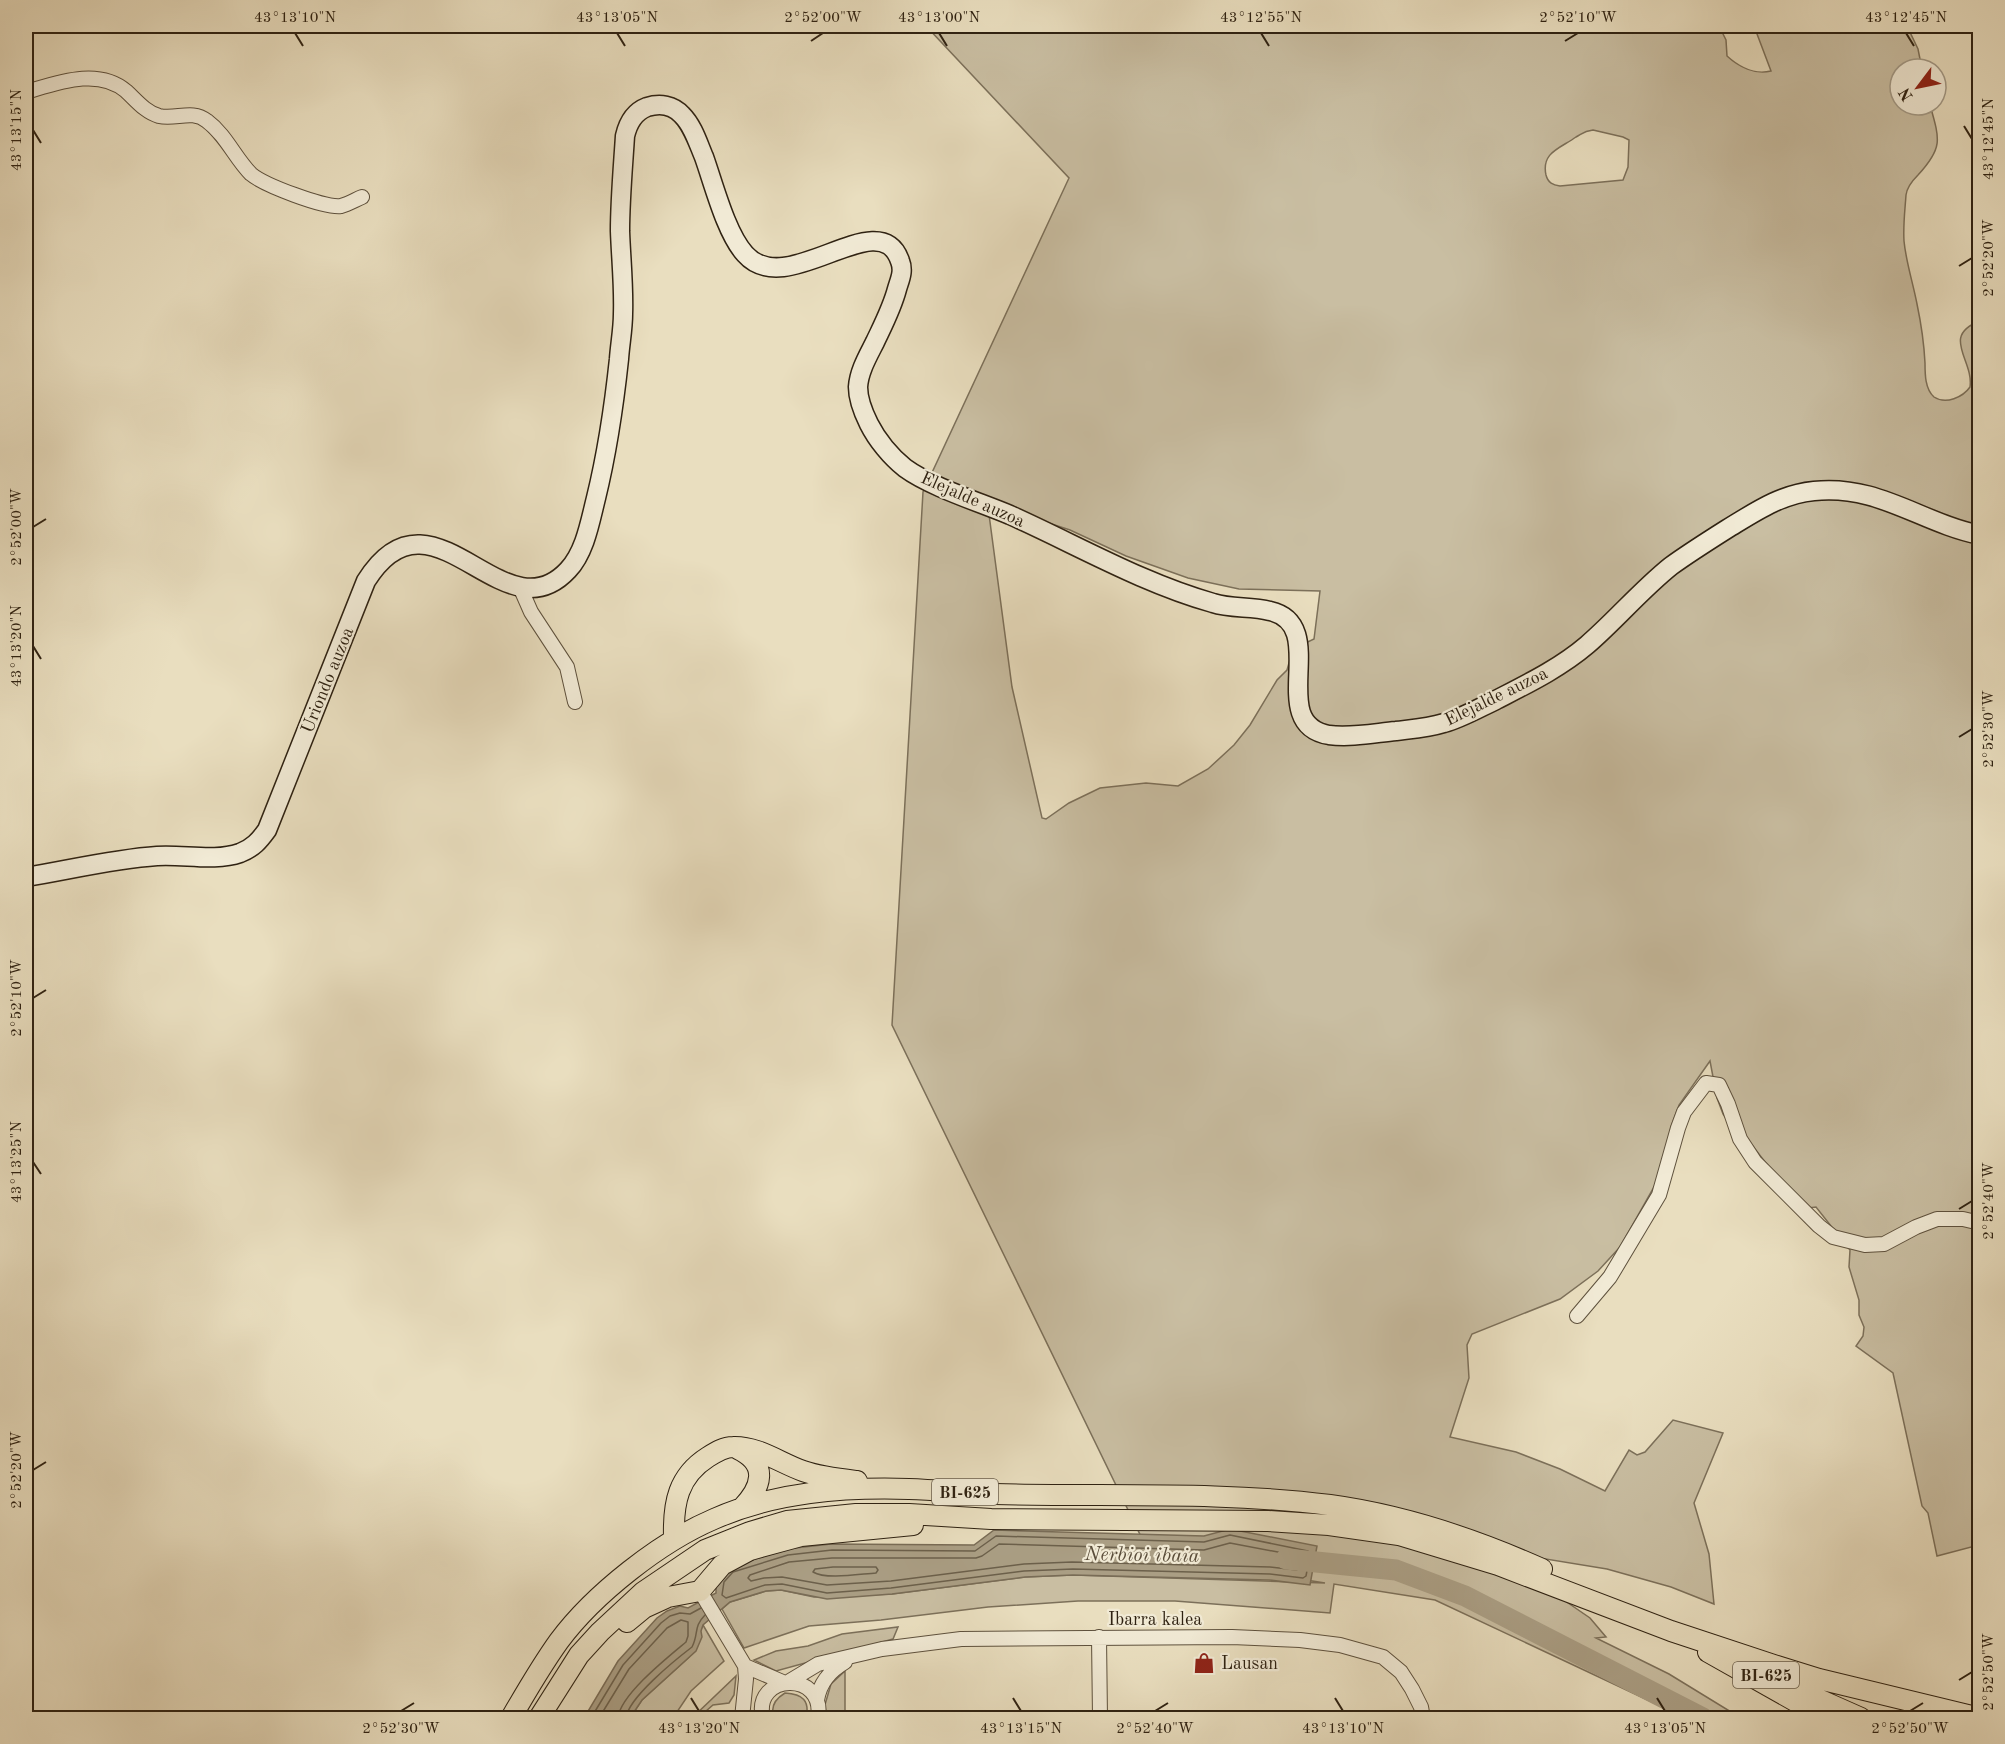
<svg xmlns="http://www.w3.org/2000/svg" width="2005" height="1744" viewBox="0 0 2005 1744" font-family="'Old Standard TT',serif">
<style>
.green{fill:#c9bea2;stroke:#7c705a;stroke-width:1.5;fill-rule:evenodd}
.water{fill:#aa9e84;stroke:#796c56;stroke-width:1.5}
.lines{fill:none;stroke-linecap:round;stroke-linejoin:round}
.shore{stroke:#6c604b;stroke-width:1.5}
.river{stroke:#aa9e84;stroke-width:21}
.street-casing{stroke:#5e513d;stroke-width:16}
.secondary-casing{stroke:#2f2212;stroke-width:21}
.primary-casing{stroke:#2f2212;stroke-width:22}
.street{stroke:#f1ead5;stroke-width:14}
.secondary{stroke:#f1ead5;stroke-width:18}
.primary{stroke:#e9debf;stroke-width:20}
.ticks{fill:none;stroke:#2f2212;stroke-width:2}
.labels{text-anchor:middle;stroke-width:4.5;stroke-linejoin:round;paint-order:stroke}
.shield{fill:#f1ead5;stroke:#695e4c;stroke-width:1.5}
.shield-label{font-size:16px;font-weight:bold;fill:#2f2212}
.street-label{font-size:18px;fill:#2f2212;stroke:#f1ead5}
.poi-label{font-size:18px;fill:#2f2212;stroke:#f1ead5;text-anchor:start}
.water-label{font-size:20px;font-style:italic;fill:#5a4d3a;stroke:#f1ead5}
.neatline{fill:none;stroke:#2f2212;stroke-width:2}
.ticks-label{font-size:15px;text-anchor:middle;fill:#2f2212}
</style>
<rect width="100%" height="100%" fill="#e9debf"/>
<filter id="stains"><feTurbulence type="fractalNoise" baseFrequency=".00333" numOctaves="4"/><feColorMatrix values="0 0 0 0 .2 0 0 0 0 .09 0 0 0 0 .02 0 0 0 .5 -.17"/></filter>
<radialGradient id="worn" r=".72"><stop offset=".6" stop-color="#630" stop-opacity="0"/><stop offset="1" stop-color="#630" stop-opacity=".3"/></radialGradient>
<!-- green -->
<path class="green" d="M926,26H1719L1726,40L1727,56C1739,67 1755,75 1771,71L1754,26H1907L1918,49L1922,69H1900V105H1930C1940,140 1943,148 1918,175C1912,181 1907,187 1906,195C1905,210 1903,225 1904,241C1906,262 1913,283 1917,304C1921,323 1924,343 1925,363C1925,374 1925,389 1934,397C1946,405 1963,397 1970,387C1974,360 1940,336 1980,321L1979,1545L1937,1556L1928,1513L1922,1506L1893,1373L1856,1346L1863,1336L1864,1327L1859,1315V1300L1849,1267L1850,1250L1816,1207L1808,1208L1775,1175L1749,1141L1734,1131L1723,1114L1717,1098L1710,1061L1679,1105L1671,1127L1665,1159L1655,1185L1620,1247L1598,1271L1560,1299L1472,1334L1467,1345L1469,1378L1450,1437L1516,1452L1560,1469L1605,1491L1629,1450L1637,1455L1645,1452L1673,1420L1723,1433L1694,1503L1709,1554L1714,1604L1671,1587L1607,1569L1540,1558L1536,1581L1590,1618L1606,1637L1596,1638L1669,1674L1741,1718H1686L1435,1600L1334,1584L1330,1613L1175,1601H1078L988,1607L881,1620L809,1626L744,1648L722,1609L730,1602L766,1591L781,1590L814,1597L892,1594L1025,1577L1073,1575L1325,1583L1150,1555L892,1025L923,492L1069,178ZM1593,130L1623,137L1629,140L1628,167L1623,180L1560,186C1553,185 1548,183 1546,175C1541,152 1561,148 1576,137C1583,133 1584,131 1593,130ZM988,507L1024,515L1070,530L1126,556L1188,578L1239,589L1320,591L1314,639L1293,649L1287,670L1277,680L1250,725L1234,745L1208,769L1178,786L1146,783L1100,788L1069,803L1046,819L1042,818L1012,687Z
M703,1625L724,1661L691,1691L673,1718H630L642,1700L689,1657Z
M898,1627L893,1639L776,1671L754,1660L776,1651L808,1646L842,1634Z
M845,1671V1718H824V1708L831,1684Z
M736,1676L734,1695L729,1703L713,1705L698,1718H692Z
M785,1693C803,1694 810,1701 806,1718H774C770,1707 775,1699 785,1693Z"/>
<!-- water -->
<path class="water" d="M1230,1529L1317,1546L1310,1585L1269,1580L1073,1575L1025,1577L892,1594L827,1599L781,1590L766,1591L730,1602L710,1619L703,1625L701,1631L702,1637L696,1651L642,1700L630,1718H584L618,1661L657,1618L667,1611L680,1606L688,1608L716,1593V1587L731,1567L786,1549L831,1544L974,1545L994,1530L1204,1536Z"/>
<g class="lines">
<!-- shore -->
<path class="shore" d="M1230,1535L1308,1551L1310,1554L1306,1576L1303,1578L1270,1574L1073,1569L1024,1571L891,1588L827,1593L782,1584L765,1585L726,1598L722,1595L724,1582L733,1572L788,1555L832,1550L975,1551L996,1536L1204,1542Z
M1230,1543L1299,1556L1301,1559L1300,1568L1297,1570L1270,1567L1072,1562L1024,1564L891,1581L827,1585L782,1577L764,1578L751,1581L748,1578L750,1575L789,1562L832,1558H976L982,1556L999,1544L1204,1550Z
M833,1567H876L878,1570L876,1573C860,1574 826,1580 813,1572L815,1569Z
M591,1718L623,1665L661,1623L670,1616L680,1613L690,1614L701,1608
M599,1718L629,1669L667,1628L681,1620L688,1622V1636L686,1642C668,1657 620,1695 618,1718
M626,1718C628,1698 675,1660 692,1647C699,1634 693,1627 705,1615"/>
<!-- river -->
<path class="river" d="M1286,1559L1396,1570L1465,1596L1703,1718"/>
<defs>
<path id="street" d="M26,92C57,83 98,67 126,91C136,100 145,112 159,116C176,120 192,109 207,121C226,135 235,158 251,174C264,185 324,208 341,206C348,204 355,200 362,197
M520,587L531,612L567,667L575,702
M1577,1316L1610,1277L1659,1195L1678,1128L1684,1112L1706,1083L1719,1085L1728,1104L1740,1139L1755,1162L1819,1226L1833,1237L1865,1245L1884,1244L1916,1227L1937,1219H1963L1980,1223
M700,1591L745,1666L746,1679L742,1718
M1099,1637L1100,1718
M745,1666L785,1683
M788,1682L818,1664L882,1649L961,1639L1232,1637L1300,1640L1340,1645L1383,1657L1401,1672L1412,1689L1421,1707L1423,1718
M817,1700C820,1682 830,1671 845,1662
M763,1718C752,1673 826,1670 818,1718"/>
<path id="secondary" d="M26,877C69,870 113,859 157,856C184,854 214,862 240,853C253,848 259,841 267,830L366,581C432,475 503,640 568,570C585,552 590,522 596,498C607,453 614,406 619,359C620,344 623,329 623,314C624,286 621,259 620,231C620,200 623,167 625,136C628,123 634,112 647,107C660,103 673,105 682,115C693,126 698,143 704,157C714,185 726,233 745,254C787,302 879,201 900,261C904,271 900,279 897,289C892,308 883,325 875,342C868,356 859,371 858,387C858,400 863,412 869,424C877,440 891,457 905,468C931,487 979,502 1010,515C1077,545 1142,583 1213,603C1231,609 1251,606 1270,611C1332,625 1264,724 1329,735C1351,738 1375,733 1396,731C1412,729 1428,728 1444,723C1462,718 1479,708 1496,700C1527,684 1560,668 1587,645C1616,620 1641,590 1671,566C1689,553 1708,541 1727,529C1755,512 1781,494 1814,491C1878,484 1921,523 1980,535"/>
<path id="primary" d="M738,1449C769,1464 762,1487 742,1508
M674,1537C673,1503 678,1476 708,1457C716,1452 724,1447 733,1447C758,1446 780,1463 803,1471C820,1477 839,1479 857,1481
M627,1622L644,1608L668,1597L700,1591L722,1565L750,1550L801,1536L913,1525
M1708,1652L1825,1718
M1791,1687L1861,1718
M511,1718C526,1692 541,1666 559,1641C594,1594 660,1542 714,1519C775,1492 843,1487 909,1489C938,1490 966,1493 995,1494C1106,1497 1219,1491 1330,1505C1403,1515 1475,1539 1542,1569
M539,1718L579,1655L600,1632L643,1592L705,1550L750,1532L787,1521L856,1514H909L991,1519L1268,1521L1329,1525L1399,1535L1498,1565L1671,1631L1777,1666L1819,1679L1980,1718"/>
</defs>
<!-- street casing -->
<use href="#street" class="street-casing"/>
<!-- secondary casing -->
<use href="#secondary" class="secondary-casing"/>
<!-- primary casing -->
<use href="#primary" class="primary-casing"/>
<!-- street -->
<use href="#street" class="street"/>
<!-- secondary -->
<use href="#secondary" class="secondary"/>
<!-- primary -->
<use href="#primary" class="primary"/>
</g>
<!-- ticks -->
<path class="ticks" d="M295,33L303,46M617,33L625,46M939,33L947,46M1261,33L1269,46M1906,33L1914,46M811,41L823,33M1565,41L1578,33M1964,126L1972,139M33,130L41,143M1959,266L1972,258M33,527L46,519M33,646L41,659M1959,737L1972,729M33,998L46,990M33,1162L41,1174M1959,1209L1972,1201M33,1470L46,1462M1959,1680L1972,1672M691,1698L699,1711M1013,1698L1021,1711M1335,1698L1343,1711M1657,1698L1665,1711M401,1711L414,1703M1155,1711L1168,1703M1910,1711L1923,1703"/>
<!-- icons -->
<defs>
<symbol id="shop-bare" viewBox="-9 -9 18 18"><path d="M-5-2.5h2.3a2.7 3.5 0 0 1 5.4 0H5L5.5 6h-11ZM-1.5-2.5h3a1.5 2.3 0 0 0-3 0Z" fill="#8f2418" stroke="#f1ead5" stroke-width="2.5" paint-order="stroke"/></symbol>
</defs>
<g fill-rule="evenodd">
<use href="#shop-bare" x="1189" y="1648" width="30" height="30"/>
</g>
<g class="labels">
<!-- shield labels -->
<g class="shield">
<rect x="932" y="1479" width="66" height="26" rx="4.5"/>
<rect x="1733" y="1662" width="66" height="26" rx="4.5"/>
</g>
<g class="shield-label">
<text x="965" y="1498">BI-625</text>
<text x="1766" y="1681">BI-625</text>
</g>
<!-- street labels -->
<g class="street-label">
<text transform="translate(973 499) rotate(24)" y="6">Elejalde auzoa</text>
<text transform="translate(327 680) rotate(-68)" y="6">Uriondo auzoa</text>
<text transform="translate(1496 696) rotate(-26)" y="6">Elejalde auzoa</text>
<text x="1155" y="1625">Ibarra kalea</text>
</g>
<!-- poi labels -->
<g class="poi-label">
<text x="1221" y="1669">Lausan</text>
</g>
<!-- water labels -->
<g class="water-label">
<text transform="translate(1142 1554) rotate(1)" y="7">Nerbioi ibaia</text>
</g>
</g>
<!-- margin -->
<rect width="2005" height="1744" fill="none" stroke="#e9debf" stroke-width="66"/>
<!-- north arrow -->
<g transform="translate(1918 87) rotate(238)"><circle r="28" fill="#f1ead5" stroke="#a39a87" stroke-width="1.5"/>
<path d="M0-4.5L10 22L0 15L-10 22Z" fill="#8f2418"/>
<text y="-9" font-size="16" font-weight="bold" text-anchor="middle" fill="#2f2212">N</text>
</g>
<rect x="33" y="33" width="1939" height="1678" class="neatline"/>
<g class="ticks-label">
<text x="295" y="22">43°13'10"N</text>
<text x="617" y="22">43°13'05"N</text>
<text x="823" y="22">2°52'00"W</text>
<text x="939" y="22">43°13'00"N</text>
<text x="1261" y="22">43°12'55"N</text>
<text x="1578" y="22">2°52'10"W</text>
<text x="1906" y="22">43°12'45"N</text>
<text transform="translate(16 130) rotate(-90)" y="5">43°13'15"N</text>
<text transform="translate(1988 139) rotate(-90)" y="5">43°12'45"N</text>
<text transform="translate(1988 258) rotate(-90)" y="5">2°52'20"W</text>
<text transform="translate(16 527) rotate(-90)" y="5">2°52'00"W</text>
<text transform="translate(16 646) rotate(-90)" y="5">43°13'20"N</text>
<text transform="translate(1988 729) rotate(-90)" y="5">2°52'30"W</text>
<text transform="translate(16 998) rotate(-90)" y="5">2°52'10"W</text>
<text transform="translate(16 1162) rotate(-90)" y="5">43°13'25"N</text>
<text transform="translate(1988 1201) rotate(-90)" y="5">2°52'40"W</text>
<text transform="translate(16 1470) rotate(-90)" y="5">2°52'20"W</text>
<text transform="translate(1988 1672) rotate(-90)" y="5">2°52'50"W</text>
<text x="401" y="1733">2°52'30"W</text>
<text x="699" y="1733">43°13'20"N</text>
<text x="1021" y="1733">43°13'15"N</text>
<text x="1155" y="1733">2°52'40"W</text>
<text x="1343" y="1733">43°13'10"N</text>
<text x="1665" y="1733">43°13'05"N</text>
<text x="1910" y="1733">2°52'50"W</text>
</g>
<rect width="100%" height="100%" filter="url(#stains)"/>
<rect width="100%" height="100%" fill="url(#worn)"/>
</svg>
